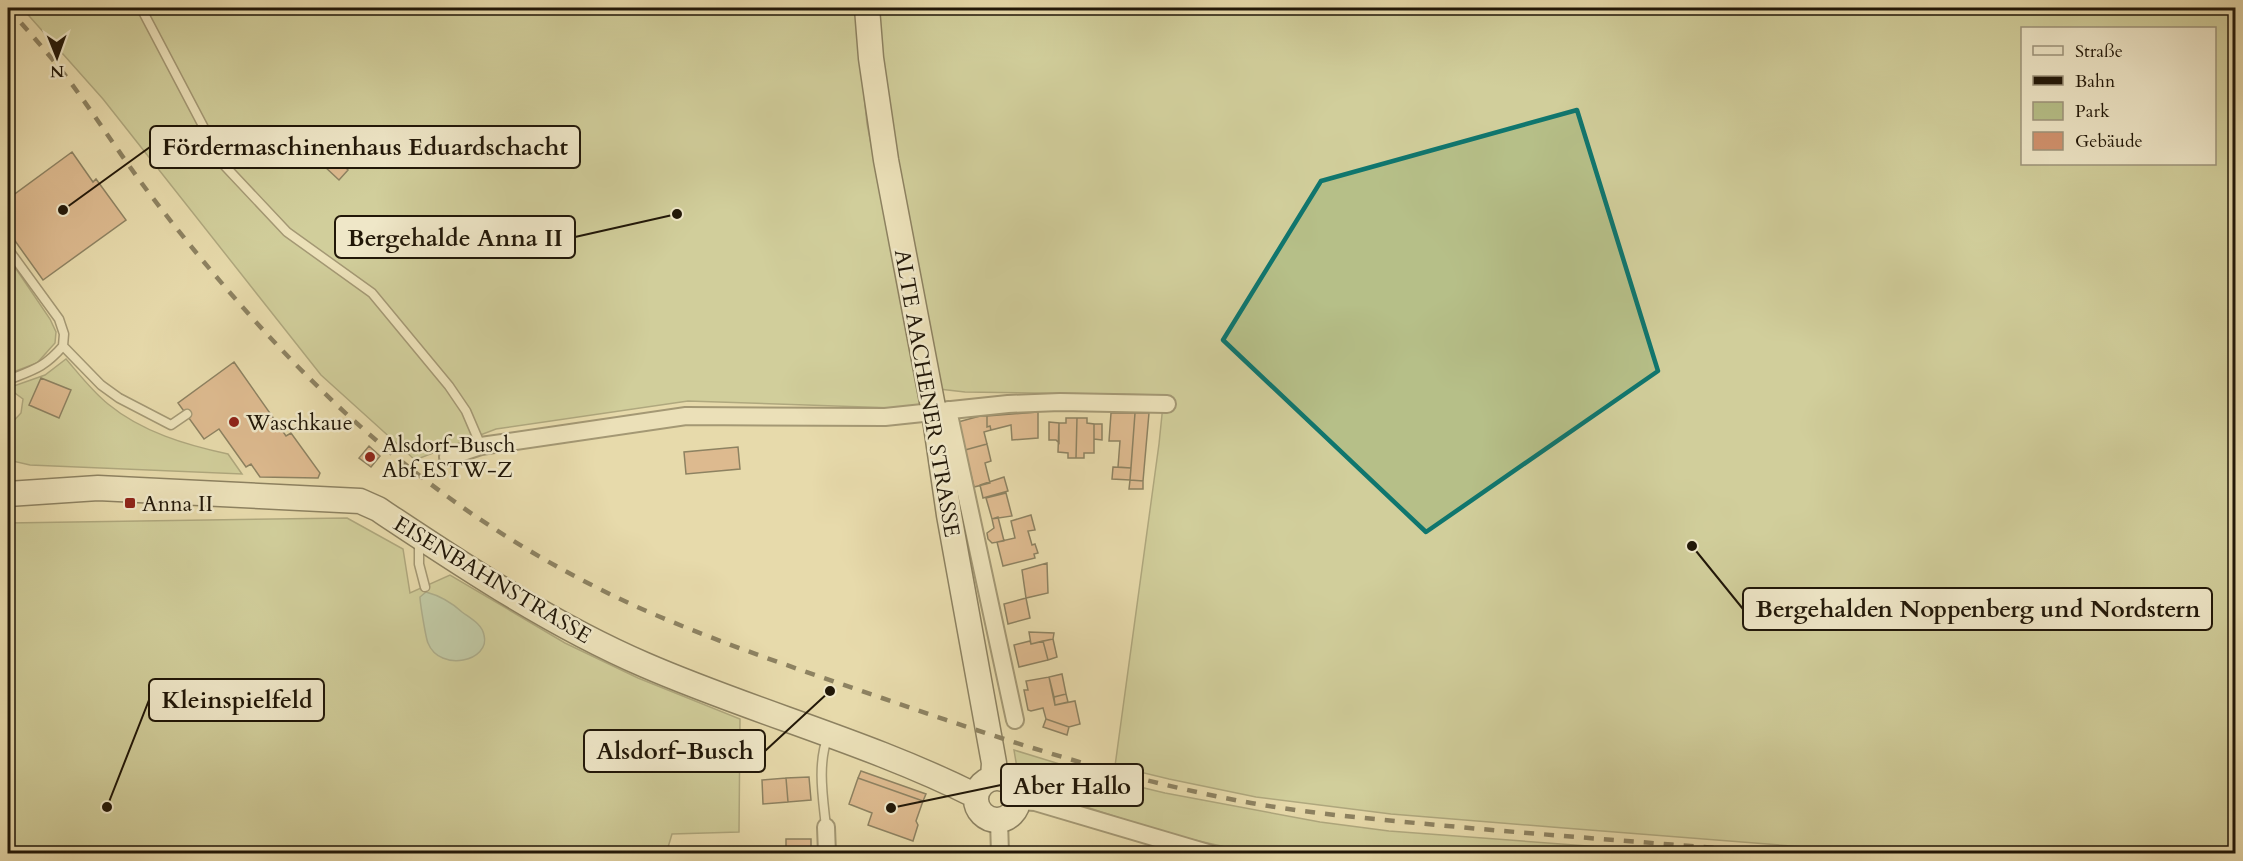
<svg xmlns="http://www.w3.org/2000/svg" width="2243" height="861" viewBox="0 0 2243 861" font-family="Cardo,serif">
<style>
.green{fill:#b6bf88;stroke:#6c6b48;stroke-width:1.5;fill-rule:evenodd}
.water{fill:#97bba5;stroke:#687966;stroke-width:1.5}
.building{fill:#d1926e;stroke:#211708;stroke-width:1.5}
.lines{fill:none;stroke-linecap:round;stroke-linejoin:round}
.lane-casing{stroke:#524831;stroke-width:11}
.street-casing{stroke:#524831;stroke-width:20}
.secondary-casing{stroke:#211708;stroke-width:27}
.lane{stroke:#efe7c8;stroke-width:8}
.street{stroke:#efe7c8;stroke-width:16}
.secondary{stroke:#efe7c8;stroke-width:24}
.rail{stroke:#211708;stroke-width:4.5;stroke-dasharray:10 10;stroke-linecap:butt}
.marked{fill:none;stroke:#0f766e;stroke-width:4.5;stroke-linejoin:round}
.poi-dot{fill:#8f2418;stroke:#efe7c8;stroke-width:2}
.labels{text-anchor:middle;stroke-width:5;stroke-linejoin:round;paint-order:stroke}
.street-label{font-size:22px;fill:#211708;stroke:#efe7c8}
.poi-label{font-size:22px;fill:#211708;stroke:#efe7c8;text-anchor:start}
.leader{fill:none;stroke:#211708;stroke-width:2}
.callout-dot{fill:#211708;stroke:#efe7c8;stroke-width:2}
.callout{fill:#efe7c8;stroke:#211708;stroke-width:2}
.callout-label{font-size:24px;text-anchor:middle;font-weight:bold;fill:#211708}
</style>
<rect width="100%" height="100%" fill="#e7daab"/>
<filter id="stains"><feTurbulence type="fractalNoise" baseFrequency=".00333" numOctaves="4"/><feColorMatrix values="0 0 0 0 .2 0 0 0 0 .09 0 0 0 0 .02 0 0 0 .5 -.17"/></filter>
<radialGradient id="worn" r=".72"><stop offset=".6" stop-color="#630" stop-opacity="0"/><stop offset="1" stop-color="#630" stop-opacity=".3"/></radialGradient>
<!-- green -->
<path class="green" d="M22,8H855L867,124L924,409L688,401L496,429L415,460L321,375L103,99Z
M868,8H2235V853L1893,854L1564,828L1391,814L1256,797L1169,779L1115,766L1159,444L1164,395L965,392L939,389ZM2022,28H2214V164H2022Z
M8,257L50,319L56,332L55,343L37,363L8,374Z
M66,359C79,374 92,391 108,404C142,432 186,445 228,454L242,474L30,465L8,460V427L21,413L23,399L12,391L8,394V388L45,375Z
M347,518L403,549L410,593L450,575L565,643L638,678L740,719L739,832L672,834L666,854L8,853V523Z
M1014,750L1115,781L1165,793L1320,822L1389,831L1681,853H1252L1168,834L1032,789L1019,780Z"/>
<!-- water -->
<path class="water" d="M426,592C441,596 451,602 462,612C470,618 482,624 484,635C491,661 440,673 428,643C426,639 420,603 420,597Z"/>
<!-- building -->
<path class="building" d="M72,152L93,182L96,179L126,220L43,280L8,231V199Z
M334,155L348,170L339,180L324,166Z
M234,362L286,436L291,433L320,473L318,478L260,477L251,464L246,467L219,429L204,439L178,403Z
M41,378L71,390L59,418L29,405Z
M1038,412V438L1012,440L1011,425L991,430L990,426L987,427V416Z
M1111,413H1135L1131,468L1118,467L1120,441H1109Z
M1135,413H1149L1143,481L1130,480Z
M980,416H987V427L990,426L991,430L984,432L987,444L965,450L958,422Z
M1066,418H1077L1076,458H1068V453L1058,452L1059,423H1066Z
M1077,418H1087V423L1094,424V453H1084V458H1076Z
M1049,422L1059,423V443L1056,440H1049Z
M1094,424H1102V440L1094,439Z
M987,444L991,461L985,463L990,483L974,487L965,450Z
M369,446L380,456L371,467L359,458Z
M738,447L740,469L686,474L684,452Z
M1113,467L1131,468L1130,480L1112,479Z
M1004,477L1008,491L983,498L980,485Z
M1130,480L1143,481V489H1129Z
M1006,493L1012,516L992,519L986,498Z
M1031,515L1035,530L1028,531L1032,545L1035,544L1038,553L1034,554L1035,558L1003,566L997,542L1015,538L1011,521Z
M998,517L1004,541L992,543L988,539L987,533L994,528L992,519Z
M1047,563L1048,593L1026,598L1022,570Z
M1026,598L1030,618L1008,624L1004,604Z
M1029,632L1054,633L1053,639L1031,644Z
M1053,639L1057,657L1048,660L1043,641Z
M1030,641L1031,644L1043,641L1048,660L1019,667L1014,645Z
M1062,674L1066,694L1054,697L1049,677Z
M1049,677L1055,705L1075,701L1080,724L1069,727L1046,719L1043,708L1031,711L1028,710L1024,690H1028L1026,681Z
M1066,694L1068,702L1055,705L1054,697Z
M1046,719L1069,727L1067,735L1043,727Z
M861,771L926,794L923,801L858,778Z
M809,777L811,800L788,802L786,778Z
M786,778L788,802L763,804L762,780Z
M858,778L923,801L916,821L918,825L913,841L868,825L872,813L849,804Z
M786,839H811V854H786Z"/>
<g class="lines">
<defs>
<path id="lane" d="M141,8L223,164L287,232L372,293L449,386L466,411L481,446
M8,249L59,319L64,334L63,346
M8,380C33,370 44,368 63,346L101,385L119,398L171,425L187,414
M419,540V564L425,587
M826,827C823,798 817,764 828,736"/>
<path id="street" d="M948,410L1015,720
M448,457L481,446L686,416L885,417L1008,404L1060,402L1167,404
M1018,801L1035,802L1211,854
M999,820L1000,854
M826,827L827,854"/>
<path id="secondary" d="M867,8L871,58L886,160L934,412L949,515L994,763L993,778
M8,494L98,488L360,501L378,509C464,566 550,624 645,665C753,712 871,743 976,796
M976 799a21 21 0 1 1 42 0a21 21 0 1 1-42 0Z"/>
</defs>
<!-- lane casing -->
<use href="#lane" class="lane-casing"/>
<!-- street casing -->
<use href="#street" class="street-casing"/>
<!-- secondary casing -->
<use href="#secondary" class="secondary-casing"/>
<!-- lane -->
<use href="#lane" class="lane"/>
<!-- street -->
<use href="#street" class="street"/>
<!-- secondary -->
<use href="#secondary" class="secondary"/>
<!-- rail -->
<path class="rail" d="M8,8C28,31 49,54 68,79C97,118 123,159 152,197C209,271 271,343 339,407C432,494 540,566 658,616C731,647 807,672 882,698C1003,740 1125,780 1251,803C1312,814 1375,819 1437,825C1554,836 1671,844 1788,854"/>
</g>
<!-- marked area -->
<path d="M0 0H2243V861H0ZM1577,110L1658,371L1426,532L1223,340L1321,181Z" fill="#e7daab" fill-opacity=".55" fill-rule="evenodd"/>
<path class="marked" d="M1577,110L1658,371L1426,532L1223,340L1321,181Z"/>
<!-- markers -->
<g class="poi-dot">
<circle cx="234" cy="422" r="6"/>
<circle cx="370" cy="457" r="6"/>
<rect x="124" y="497" width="12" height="12" rx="3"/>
</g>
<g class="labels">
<!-- street labels -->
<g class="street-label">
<text transform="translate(928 393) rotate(80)" y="8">ALTE AACHENER STRASSE</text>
<text transform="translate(493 579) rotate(31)" y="8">EISENBAHNSTRASSE</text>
</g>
<!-- poi labels -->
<g class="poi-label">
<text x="246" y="430">Waschkaue</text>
<text x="382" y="452">Alsdorf-Busch<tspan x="382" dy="25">Abf ESTW-Z</tspan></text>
<text x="142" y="511">Anna II</text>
</g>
</g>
<!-- callouts -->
<path class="leader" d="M63 210L150 147M677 214L575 237M1692 546L1743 609M107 807L149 700M830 691L765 751M891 808L1001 785"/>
<g class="callout-dot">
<circle cx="63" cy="210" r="6"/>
<circle cx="677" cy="214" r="6"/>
<circle cx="1692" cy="546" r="6"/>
<circle cx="107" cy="807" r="6"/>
<circle cx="830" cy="691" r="6"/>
<circle cx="891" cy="808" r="6"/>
</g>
<g class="callout">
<rect x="150" y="126" width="430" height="42" rx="6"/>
<rect x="335" y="216" width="240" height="42" rx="6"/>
<rect x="1743" y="588" width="469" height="42" rx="6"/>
<rect x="149" y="679" width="175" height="42" rx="6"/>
<rect x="584" y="730" width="181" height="42" rx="6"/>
<rect x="1001" y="764" width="142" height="42" rx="6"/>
</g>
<g class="callout-label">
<text x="365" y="155">Fördermaschinenhaus Eduardschacht</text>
<text x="455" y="246">Bergehalde Anna II</text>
<text x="1978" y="617">Bergehalden Noppenberg und Nordstern</text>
<text x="237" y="708">Kleinspielfeld</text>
<text x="675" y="759">Alsdorf-Busch</text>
<text x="1072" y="794">Aber Hallo</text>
</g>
<!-- margin -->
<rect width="2243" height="861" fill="none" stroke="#e7daab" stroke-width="30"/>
<rect x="9" y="9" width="2225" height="843" fill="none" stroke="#211708" stroke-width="3"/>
<rect x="15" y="15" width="2213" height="831" fill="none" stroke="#211708" stroke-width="1.5"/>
<!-- legend -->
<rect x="2021" y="27" width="195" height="138" fill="#efe7c8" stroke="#9d947b" stroke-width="1.5"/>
<rect x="2033" y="46" width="30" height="9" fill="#efe7c8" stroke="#9d947b" stroke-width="1.5"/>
<text x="2075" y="57" font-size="18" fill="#211708">Straße</text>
<rect x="2033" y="76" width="30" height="9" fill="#211708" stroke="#9d947b" stroke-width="1.5"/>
<text x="2075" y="87" font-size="18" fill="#211708">Bahn</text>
<rect x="2033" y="102" width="30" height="18" fill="#b6bf88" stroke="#9d947b" stroke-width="1.5"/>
<text x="2075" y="117" font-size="18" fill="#211708">Park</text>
<rect x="2033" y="132" width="30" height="18" fill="#d1926e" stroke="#9d947b" stroke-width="1.5"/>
<text x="2075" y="147" font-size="18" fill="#211708">Gebäude</text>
<!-- north arrow -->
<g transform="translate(57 57) rotate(179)" stroke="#efe7c8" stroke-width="4.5" paint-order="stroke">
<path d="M0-4.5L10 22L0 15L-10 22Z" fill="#211708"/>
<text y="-9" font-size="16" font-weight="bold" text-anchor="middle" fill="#211708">N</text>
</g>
<rect width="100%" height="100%" filter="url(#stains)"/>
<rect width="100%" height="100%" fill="url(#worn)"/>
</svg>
